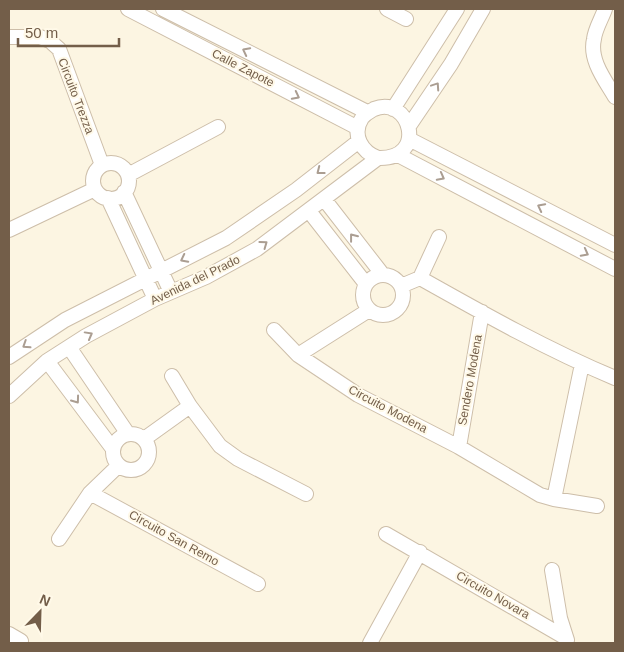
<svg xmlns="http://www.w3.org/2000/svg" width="624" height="652" viewBox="0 0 624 652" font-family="Helvetica,sans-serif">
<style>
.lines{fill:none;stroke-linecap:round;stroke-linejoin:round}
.minor-casing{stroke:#cdbea9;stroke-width:16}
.minor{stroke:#fff;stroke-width:14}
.oneway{stroke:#ab9e92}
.labels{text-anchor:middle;stroke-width:4;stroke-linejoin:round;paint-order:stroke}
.street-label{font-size:12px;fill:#735e49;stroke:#fff9e8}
</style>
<rect width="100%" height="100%" fill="#fcf5e2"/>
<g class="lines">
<defs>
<path id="minor" d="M128,9L358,128
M163,9L367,112
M387,9L406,19
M605,9C602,18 595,29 594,39C589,60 605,80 615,97
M9,37H40L50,41L59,49L102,165
M393,109L457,9
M409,126L451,64L483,9
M409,139L615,245
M398,155L615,269
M93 181a18 18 0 1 1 36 0a18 18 0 1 1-36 0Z
M128,175L218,127
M124,192L171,292
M108,198L155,299
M324,199L383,275
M309,211L366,284
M9,230L95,189
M363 295a20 20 0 1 1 40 0a20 20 0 1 1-40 0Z
M420,278C484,314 548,350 615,378
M401,286L420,278L439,237
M274,330L298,355L358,395L459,447L540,495L554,499L597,506
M69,347L128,434
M298,355L369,310
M9,357L65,320L226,238L296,190L359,141
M47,361L113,449
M172,376L190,406L220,446L238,459L306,494
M9,396L47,361L86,336L155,299L206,277L257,249L378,158C429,160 410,94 374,109C369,112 366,113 362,118C351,135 362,152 378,158
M113 452a18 18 0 1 1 36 0a18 18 0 1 1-36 0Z
M144,439L190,406
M459,447L482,312
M90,493L258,584
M554,499L582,364
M386,534L566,638
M59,539L90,493L118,466
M552,570L560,618L567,640
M9,634L21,641L20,643
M370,643L420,552"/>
</defs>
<!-- minor casing -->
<use href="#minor" class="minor-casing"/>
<!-- minor -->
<use href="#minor" class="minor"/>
</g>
<!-- one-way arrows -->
<defs><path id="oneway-chevron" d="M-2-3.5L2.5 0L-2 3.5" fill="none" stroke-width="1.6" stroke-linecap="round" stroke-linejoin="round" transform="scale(1.25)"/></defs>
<g class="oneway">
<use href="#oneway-chevron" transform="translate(246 51) rotate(-153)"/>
<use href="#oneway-chevron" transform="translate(436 86) rotate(-56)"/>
<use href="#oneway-chevron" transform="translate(296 96) rotate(27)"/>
<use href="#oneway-chevron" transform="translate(320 171) rotate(142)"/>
<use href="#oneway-chevron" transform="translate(441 177) rotate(28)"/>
<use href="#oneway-chevron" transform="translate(541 207) rotate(-153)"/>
<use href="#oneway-chevron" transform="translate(353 237) rotate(-128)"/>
<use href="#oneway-chevron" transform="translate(264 244) rotate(-36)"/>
<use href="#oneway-chevron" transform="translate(585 253) rotate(28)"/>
<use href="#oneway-chevron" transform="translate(184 259) rotate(153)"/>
<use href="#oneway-chevron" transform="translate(89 335) rotate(-29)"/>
<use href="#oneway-chevron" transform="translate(26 345) rotate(147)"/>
<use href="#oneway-chevron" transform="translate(76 400) rotate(54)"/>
</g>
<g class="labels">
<!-- street labels -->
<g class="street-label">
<text transform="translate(243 68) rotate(27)" y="4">Calle Zapote</text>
<text transform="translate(76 96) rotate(69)" y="4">Circuito Trezza</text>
<text transform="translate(195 280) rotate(-26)" y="4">Avenida del Prado</text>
<text transform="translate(470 380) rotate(-80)" y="4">Sendero Modena</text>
<text transform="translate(388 409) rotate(28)" y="4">Circuito Modena</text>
<text transform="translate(174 538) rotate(29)" y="4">Circuito San Remo</text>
<text transform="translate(493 595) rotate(30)" y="4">Circuito Novara</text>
</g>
</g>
<!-- border -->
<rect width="624" height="652" fill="none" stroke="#735e49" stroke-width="20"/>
<!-- north arrow -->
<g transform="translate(40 612) rotate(23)" stroke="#fff9e8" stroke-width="4" paint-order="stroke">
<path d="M0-4L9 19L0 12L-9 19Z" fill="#735e49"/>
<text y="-8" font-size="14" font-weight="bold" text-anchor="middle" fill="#735e49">N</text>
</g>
<!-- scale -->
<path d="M18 38v8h101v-8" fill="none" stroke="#735e49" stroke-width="2.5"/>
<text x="25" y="38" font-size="15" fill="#735e49" stroke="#fff9e8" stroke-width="4" paint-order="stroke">50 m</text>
</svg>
